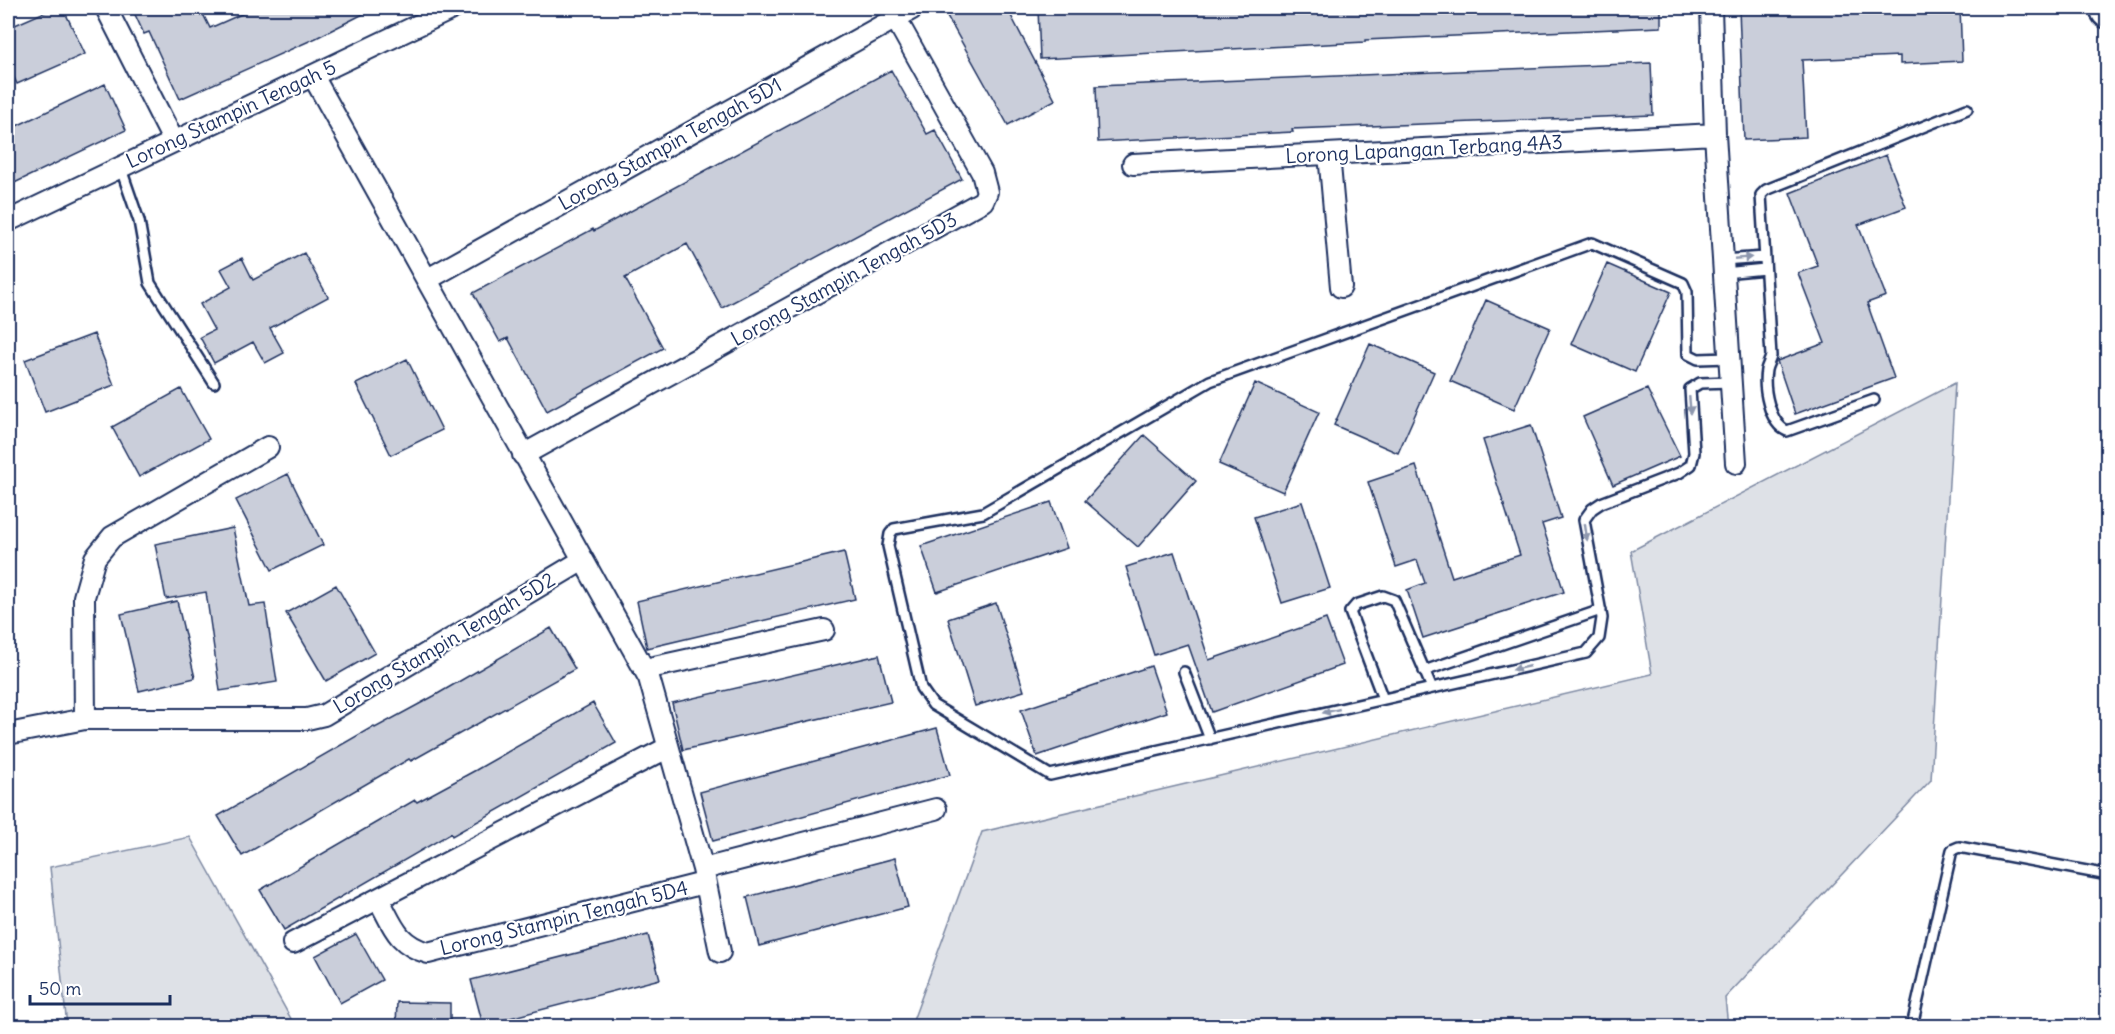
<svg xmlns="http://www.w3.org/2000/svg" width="2115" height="1034" viewBox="0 0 2115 1034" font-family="Delius,sans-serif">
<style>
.green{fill:#dee1e7;stroke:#7c88a2;stroke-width:1.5}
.building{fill:#caceda;stroke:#1b2f5e;stroke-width:1.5}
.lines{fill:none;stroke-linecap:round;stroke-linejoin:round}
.lane-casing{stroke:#1b2f5e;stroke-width:14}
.street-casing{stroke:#1b2f5e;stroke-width:24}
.highway-casing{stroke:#1b2f5e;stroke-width:38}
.lane{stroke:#fff;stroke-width:9}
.street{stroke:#fff;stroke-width:20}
.highway{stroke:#fff;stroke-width:33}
.oneway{fill:#8d97ae}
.labels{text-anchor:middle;stroke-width:4.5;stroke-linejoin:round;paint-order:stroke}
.street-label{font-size:20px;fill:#1b2f5e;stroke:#fff}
</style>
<rect width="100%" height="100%" fill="#fff"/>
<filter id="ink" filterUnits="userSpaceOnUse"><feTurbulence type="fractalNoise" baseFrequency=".0167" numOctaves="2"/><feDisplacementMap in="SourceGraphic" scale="12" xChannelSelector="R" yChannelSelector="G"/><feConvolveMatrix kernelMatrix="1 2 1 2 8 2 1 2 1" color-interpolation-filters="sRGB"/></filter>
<g filter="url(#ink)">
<!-- green -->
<path class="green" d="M1955,383L1931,780L1725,998L1728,1026H911L982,832L1652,674L1631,551Z
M190,837L295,1026H67L50,867Z"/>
<!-- building -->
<path class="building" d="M54,8H63L85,54L17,84L8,64V28Z
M132,8H200L210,28L255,8H375L316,38L180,99L149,32L144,34Z
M958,8H1007L1055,100L1008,125L946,14Z
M1038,8H1661V27L1365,40V42L1040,59Z
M1739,8H1960L1962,61L1900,64V56L1802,60L1806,137L1744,140Z
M1651,63L1653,115L1292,129L1293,132L1098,142L1096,86Z
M891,70L927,134L935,130L962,179L722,308L687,244L625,278L663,348L547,411L508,338L500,342L473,293L593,229L594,231Z
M105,84L126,130L8,186V130Z
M1886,155L1906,207L1858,225L1886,296L1867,303L1894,378L1795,414L1777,361L1825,343L1798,273L1818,266L1790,193Z
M304,253L328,297L270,328L284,353L265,363L253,342L214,363L200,337L214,330L200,304L231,287L221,269L242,258L253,280Z
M1607,264L1671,292L1635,372L1571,344Z
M1486,300L1550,328L1514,409L1450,381Z
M94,334L114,385L45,412L25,360Z
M1370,344L1434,372L1398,453L1334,425Z
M407,359L442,430L391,455L356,384Z
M1255,383L1319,412L1283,492L1219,464Z
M181,389L209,439L139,477L112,427Z
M1647,389L1680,456L1613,485L1583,417Z
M1531,425L1561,518L1542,524L1564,592L1423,638L1407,590L1425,583L1417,560L1396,567L1368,482L1416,466L1452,577L1520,555L1483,440Z
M1144,435L1196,481L1138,547L1085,501Z
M288,474L323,545L272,570L236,500Z
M1051,502L1067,548L937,592L921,546Z
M1302,502L1330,588L1282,603L1254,517Z
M233,528L249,606L265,604L277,682L220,691L206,592L166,599L155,544Z
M844,552L855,599L647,648L637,601Z
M1174,552L1209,660L1326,619L1343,665L1212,712L1188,644L1154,655L1126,567Z
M336,585L375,653L326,681L286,613Z
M177,601L195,678L139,691L121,614Z
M996,603L1024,691L975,706L948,619Z
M551,628L575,669L411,761L409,759L242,856L218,816L374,726L375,728L434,696Z
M879,655L891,702L683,750L672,703Z
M1151,666L1167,712L1037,756L1021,710Z
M593,703L616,743L452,836L451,833L284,930L260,890L415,800L417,802L476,770Z
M937,728L950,775L713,841L700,792Z
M895,858L908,907L759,946L747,897Z
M356,934L382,980L340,1003L315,956Z
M648,935L660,979L483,1025L471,980Z
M397,1002L450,1003V1026H396Z"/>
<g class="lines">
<defs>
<path id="lane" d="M120,166L139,221L150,283L214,383
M1723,260L1764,257
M1724,273L1765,269
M1729,358L1698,359L1688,354L1687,292L1683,283L1592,243L1210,381L983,513L894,529L890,534L888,546L921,688L933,705L1050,775L1586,653L1599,638L1602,618L1584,520L1592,509L1601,503L1679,473L1691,465L1694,453L1690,389L1700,383L1731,382
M1874,400L1787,431C1769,423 1763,388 1766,370C1767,365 1770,361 1771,356L1761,195L1766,190L1967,109
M1424,671L1601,610
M1184,672L1210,739
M1383,699L1350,612L1356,605L1383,596L1394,600L1432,688
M1912,1026L1952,850L1959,847L2108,875"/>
<path id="street" d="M106,8L173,140
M1711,8L1715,134L1736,463
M313,76L649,678L703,869L720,952
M1329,154L1341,287
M1133,164L1715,134
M8,221L454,8
M428,279L912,9
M523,455L983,201L987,192L982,173L896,19
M645,669L824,630
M85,719L84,597L95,558L112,537L268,447
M8,734L85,719H307L324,715L583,560
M703,869L936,809
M379,900C393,926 397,944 428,953L704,883
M293,943L667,748"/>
<path id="highway" d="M2107,8L2108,11"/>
</defs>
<!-- lane casing -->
<use href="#lane" class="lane-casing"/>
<!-- street casing -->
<use href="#street" class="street-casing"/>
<!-- highway casing -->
<use href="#highway" class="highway-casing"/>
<!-- lane -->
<use href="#lane" class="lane"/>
<!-- street -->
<use href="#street" class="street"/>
<!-- highway -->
<use href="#highway" class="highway"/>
</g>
<!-- one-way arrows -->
<defs><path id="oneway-solid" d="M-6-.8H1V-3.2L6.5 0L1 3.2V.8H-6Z" transform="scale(1.5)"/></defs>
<g class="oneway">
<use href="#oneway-solid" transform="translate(1743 258) rotate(-5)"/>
<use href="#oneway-solid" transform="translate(1690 405) rotate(85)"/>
<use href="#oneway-solid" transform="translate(1586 532) rotate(82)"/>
<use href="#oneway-solid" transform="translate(1521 668) rotate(167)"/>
<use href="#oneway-solid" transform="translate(1331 711) rotate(167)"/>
</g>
</g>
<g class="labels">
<!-- street labels -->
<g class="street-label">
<text transform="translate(231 114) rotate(-25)" y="7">Lorong Stampin Tengah 5</text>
<text transform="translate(670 144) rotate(-29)" y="7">Lorong Stampin Tengah 5D1</text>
<text transform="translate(1424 149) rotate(-3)" y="7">Lorong Lapangan Terbang 4A3</text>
<text transform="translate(844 279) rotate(-29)" y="7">Lorong Stampin Tengah 5D3</text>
<text transform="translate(444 643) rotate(-31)" y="7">Lorong Stampin Tengah 5D2</text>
<text transform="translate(564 918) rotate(-14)" y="7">Lorong Stampin Tengah 5D4</text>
</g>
</g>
<!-- margin -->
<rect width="2115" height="1034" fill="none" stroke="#fff" stroke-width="30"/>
<rect x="15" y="15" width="2085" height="1004" fill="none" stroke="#1b2f5e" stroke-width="2" filter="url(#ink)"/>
<!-- scale -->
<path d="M30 995v9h140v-9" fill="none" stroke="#1b2f5e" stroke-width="3"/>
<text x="39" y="995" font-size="18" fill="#1b2f5e" stroke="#ffffff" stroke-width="4.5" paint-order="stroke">50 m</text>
</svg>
